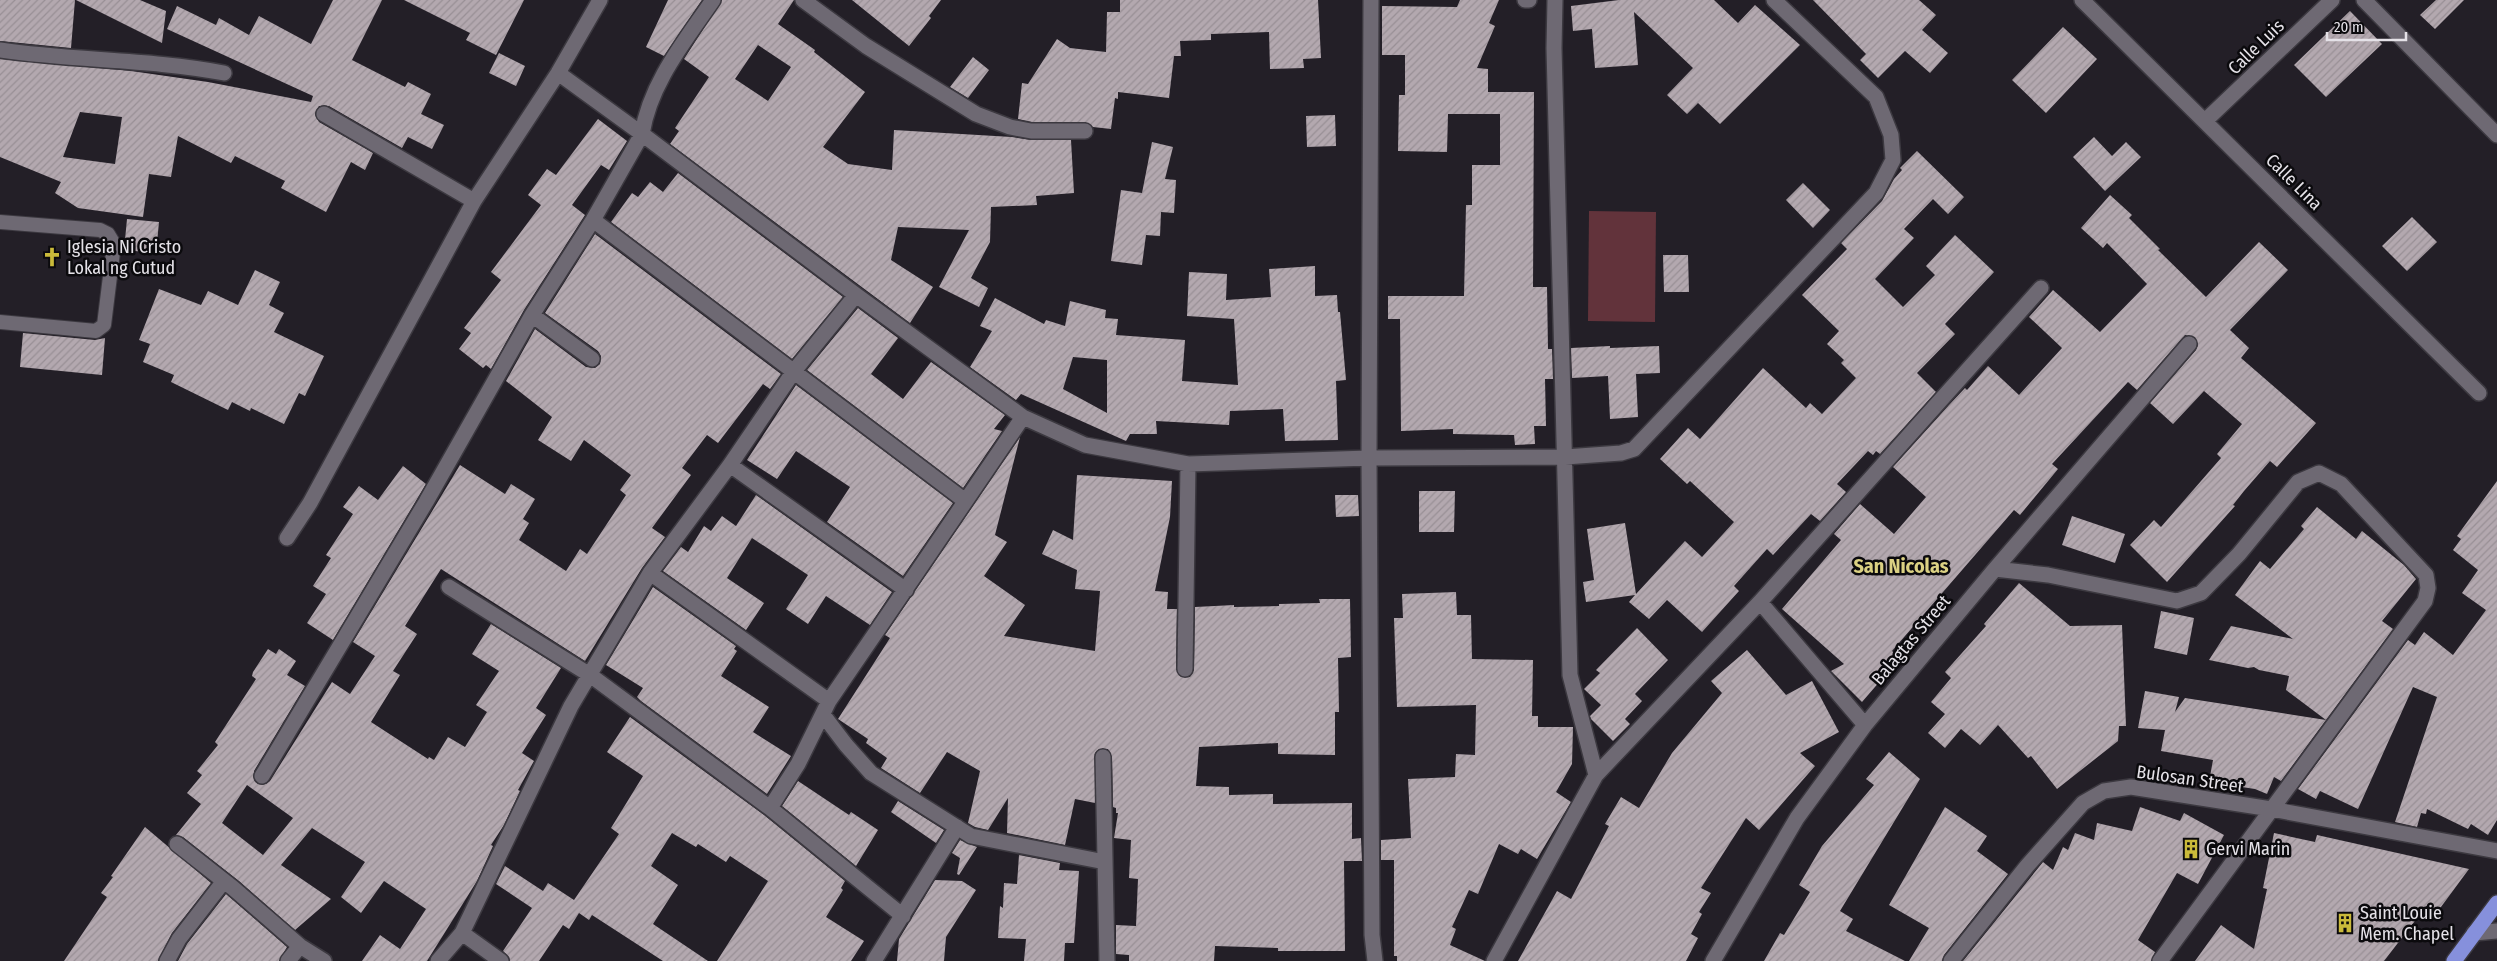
<svg xmlns="http://www.w3.org/2000/svg" width="2497" height="961" viewBox="0 0 2497 961" font-family="'Fira Sans Condensed',sans-serif">
<style>
.green{fill:#62333b}
.building{fill:url(#building-hatch);fill-rule:evenodd}
.lines{fill:none;stroke-linecap:round;stroke-linejoin:round}
.lane-casing{stroke:#3c3940;stroke-width:16}
.street-casing{stroke:#3c3940;stroke-width:18}
.highway-casing{stroke:#3c3940;stroke-width:18}
.lane{stroke:#6e6973;stroke-width:14}
.street{stroke:#6e6973;stroke-width:15}
.highway{stroke:#8690dc;stroke-width:15}
.labels{text-anchor:middle;stroke-width:5;stroke-linejoin:round;paint-order:stroke}
.street-label{font-size:18px;fill:#e5e2e8;stroke:#0b0a0d}
.poi-label{font-size:18px;fill:#e5e2e8;stroke:#0b0a0d;text-anchor:start}
.quarter-label{font-size:20px;font-weight:bold;fill:#dbd183;stroke:#0b0a0d}
</style>
<defs>
<pattern id="building-hatch" width="6" height="6" patternUnits="userSpaceOnUse" patternTransform="scale(1.25)"><rect width="6" height="6" fill="#b3a8af"/><path d="M-1 1l2-2M0 6l6-6M5 7l2-2" fill="none" stroke="#988f95"/></pattern>
</defs>
<rect width="100%" height="100%" fill="#231f27"/>
<!-- green -->
<path class="green" d="M1589,211L1656,212L1655,322L1588,321Z"/>
<!-- building -->
<path class="building" d="M0,0H75L71,48L0,41Z
M76,0H140L166,11L162,43Z
M333,0H382L352,60L405,87L408,82L431,94L421,114L444,125L432,149L408,137L402,148L329,106H319L315,114L319,122L373,153L365,170L351,162L326,212L281,188L285,181L235,156L231,163L178,136L171,177L149,174L143,217L78,208L55,193L61,182L0,157V59L131,71L208,82L311,102L313,96L167,29L177,6L216,25L219,18L249,35L259,16L311,44ZM80,112L122,117L115,164L63,157Z
M404,0H524L496,55L466,40L470,33Z
M668,0H702L664,56L646,47Z
M722,0H794L778,24L815,50L814,52L865,92L823,147L848,164L892,170L894,130L1012,137L1031,140H1071L1074,193L1036,196L1037,205L991,207L990,242L971,278L988,288L979,307L939,287L969,230L898,227L891,260L933,287L910,323L670,144L679,131L675,128L709,77L684,59ZM758,45L791,67L768,101L735,79Z
M852,0H941L929,16L931,18L909,46Z
M1120,0H1318L1321,58L1303,59L1304,68L1270,69L1269,32L1211,34V40L1180,41L1181,56H1174L1169,98L1118,92V99L1115,98L1111,129L1093,127L1085,122H1032L1018,119L1022,83L1028,84L1057,39L1070,48L1106,52L1107,12H1120Z
M1460,0H1499L1489,23L1495,26L1477,68L1488,69V92H1534L1533,287H1547L1548,349H1552L1553,379H1545L1546,426H1534L1535,444L1515,445L1514,435L1453,434V429L1401,431L1400,319H1388V296H1464L1466,205H1472V165H1500V114H1448L1447,152L1398,151L1399,95H1405V55H1382V6L1457,7Z
M1619,0H1714L1738,23L1755,5L1800,45L1720,124L1698,103L1687,114L1667,95L1693,68L1634,12L1638,65L1595,68L1592,29L1573,31L1571,6Z
M1813,0H1919L1936,15L1922,30L1948,53L1930,73L1905,51L1878,78L1860,60L1866,54Z
M2436,0H2464L2435,29L2420,15Z
M2350,11L2382,44L2326,97L2294,65Z
M2063,27L2097,59L2046,113L2012,80Z
M499,53L525,66L516,86L489,73Z
M973,57L989,70L968,98L950,87Z
M1335,115L1336,146L1307,147L1306,116Z
M598,119L627,141L609,170L601,165L572,205L585,215L524,310L491,369L486,365L483,368L459,349L471,333L464,328L501,280L491,272L541,205L528,195L547,169L556,175Z
M2094,137L2112,156L2126,142L2141,157L2105,191L2073,157Z
M1152,142L1173,147L1165,179L1176,180L1174,213L1161,212L1160,236L1146,235L1142,265L1111,261L1121,190L1142,193Z
M1917,151L1964,197L1948,214L1933,199L1904,229L1914,238L1875,279L1903,307L1935,275L1926,266L1955,235L1994,272L1945,324L1955,334L1917,373L1936,392L1880,454L1876,451L1873,455L1868,451L1837,484L1846,492L1820,521L1811,514L1773,555L1767,549L1734,586L1739,591L1702,632L1667,600L1649,619L1629,602L1635,595L1586,602L1583,582L1594,580L1587,529L1625,523L1636,594L1685,541L1702,557L1734,522L1690,481L1687,484L1660,459L1688,428L1700,439L1763,368L1806,408L1810,403L1822,414L1856,378L1841,363L1844,360L1827,344L1839,331L1802,295L1847,249L1841,243L1882,201L1894,179L1902,170L1900,168Z
M678,173L843,297L792,359L611,222L632,193L638,197L650,182L663,192Z
M1803,183L1830,210L1813,228L1786,200Z
M2110,195L2132,215L2129,218L2160,249L2158,250L2206,297L2259,242L2288,270L2230,330L2249,348L2241,358L2316,423L2277,467L2270,461L2244,491L2233,505L2235,506L2167,582L2130,545L2154,520L2161,527L2221,458L2217,454L2242,424L2204,391L2173,424L2150,403L2196,350L2198,345L2195,337L2185,335L2137,390L2128,382L2052,464L2058,469L2020,515L2014,510L1892,651L1900,658L1862,702L1831,671L1844,664L1782,609L1841,540L1834,534L1860,504L1894,534L1926,497L1893,467L1949,405L1965,388L1967,390L1988,366L2019,395L2062,348L2029,317L2053,290L2100,332L2147,284L2107,243L2103,248L2081,228Z
M2412,217L2437,242L2407,271L2382,246Z
M127,219L159,222L156,253L124,250Z
M595,234L781,374L770,389L763,384L718,443L707,435L682,468L691,475L652,528L665,537L642,568L585,661L441,569L405,626L417,634L393,671L400,675L371,722L428,759L429,757L434,760L448,737L465,747L487,712L476,705L499,671L472,654L491,624L561,668L536,708L546,715L522,753L534,761L518,790L520,791L504,825L491,845L493,846L477,881L427,961H362L380,935L400,949L426,909L384,881L361,913L341,897L365,862L312,828L281,865L331,899L295,930L239,881L183,837L176,835L201,804L187,793L202,775L197,771L218,745L215,742L256,679L252,676L253,672L268,649L276,654L279,649L296,661L287,675L305,686L254,771V780L258,784H266L270,781L332,682L350,694L375,656L353,642L460,465L505,494L511,484L535,499L523,519L529,523L519,540L566,571L580,549L587,554L626,495L620,490L631,475L584,440L571,461L538,440L552,417L506,381L535,329L586,367L595,368L600,364L601,356L598,351L545,313ZM247,785L293,818L263,855L222,823Z
M1663,255H1688L1689,292H1664Z
M1315,266V296L1337,295L1338,312H1340L1346,380L1336,381L1338,440L1285,441L1283,409L1230,411L1229,425L1156,421L1157,434H1130L1126,441L1021,394L1016,400L970,367L992,331L980,326L995,298L1044,324L1046,320L1065,326L1070,301L1106,310L1105,318L1118,319L1116,335L1185,340L1182,381L1238,385L1234,319L1187,316L1189,272L1227,274L1226,300L1271,297L1269,269ZM1073,357L1107,360V413L1063,389Z
M255,270L280,282L269,305L284,313L274,332L324,356L305,396L299,393L284,424L251,408L250,411L232,402L228,410L171,382L174,375L143,362L150,344L139,340L159,289L201,305L208,291L238,305Z
M858,308L898,338L871,374L903,399L931,362L1005,415L994,429L1002,431L963,488L807,370Z
M23,333L95,340L105,338L102,375L20,367Z
M1610,346V348L1659,346L1660,373L1636,374L1638,417L1610,419L1608,376L1572,378L1571,348Z
M796,385L953,503L903,576L827,522L850,487L796,451L777,479L747,460Z
M1020,437L995,535L1007,542L984,576L1025,605L1004,636L1095,651L1100,591L1075,589L1077,570L1042,554L1053,530L1073,540L1077,475L1172,481L1170,517L1155,591L1168,592L1167,609H1177L1176,669L1181,677H1190L1194,670L1195,607L1234,605V607L1279,606V604L1320,603L1319,599H1350L1351,657L1338,658L1339,712H1335V755L1278,754V743L1199,747L1196,786L1229,787V795L1273,794V804L1352,803V839L1361,838L1362,861H1344L1345,951H1278V948L1215,946L1214,961H1129V955L1116,954V925L1136,926L1138,879L1129,878L1131,840L1114,838L1118,813H1116V808L1113,807L1112,757L1108,749H1099L1095,753V803L1075,799L1065,845L1007,833L1008,798L988,830L975,827L968,823L980,771L947,752L920,793L881,768L887,758L866,743L868,739L838,719L890,638L885,635Z
M403,466L426,484L333,640L307,623L326,594L313,586L331,558L326,555L353,514L343,507L359,486L378,500Z
M2497,481V820L2488,835L2471,824L2468,829L2427,809L2426,814L2421,813L2417,827L2395,822L2437,697L2413,687L2358,809L2320,791L2316,799L2298,789L2408,640L2415,645L2424,632L2453,655L2486,610L2462,593L2478,570L2453,550L2461,539L2457,536Z
M1419,491H1455L1454,532H1419Z
M756,495L892,592L870,625L826,596L808,624L786,609L808,575L752,538L727,578L764,603L746,630L663,571L681,547L688,552L704,526L711,531L722,516L736,526Z
M1335,495H1358L1359,516L1336,517Z
M2317,507L2356,539L2362,531L2404,565L2416,579L2382,621L2393,629L2326,720L2286,690L2289,676L2259,670L2254,667L2248,668L2209,660L2231,626L2293,639L2235,595L2260,561L2270,569L2304,529L2301,526Z
M2072,516L2125,534L2115,563L2062,545Z
M2019,583L2070,626L2122,625L2126,726H2119L2118,741L2057,789L2031,756L2028,758L1998,725L1980,745L1961,729L1945,748L1928,733L1945,714L1931,702L1951,678L1945,672L1986,626L1984,624Z
M653,587L736,646L734,649L737,651L721,676L769,707L753,732L791,756L767,794L641,701L637,697L643,688L606,665Z
M1456,592L1457,615H1471L1472,659L1533,660L1532,716H1538V727H1573L1572,764L1556,792L1571,802L1537,859L1521,849L1518,854L1499,844L1478,894L1469,890L1452,927L1456,929L1450,945L1485,961H1397V956H1394V860H1381V840L1411,838L1408,779L1455,777L1456,754L1475,755L1476,705L1397,707L1394,618H1403L1402,594Z
M2161,611L2194,618L2187,655L2154,648Z
M1637,628L1668,660L1635,694L1642,701L1625,719L1630,724L1613,741L1591,719L1590,716L1601,705L1584,689L1600,673L1596,670Z
M1747,650L1786,695L1812,681L1839,732L1800,753L1815,766L1759,830L1746,818L1701,888L1711,893L1699,912L1702,914L1691,934L1698,938L1686,961H1518L1557,891L1571,899L1609,826L1605,824L1621,797L1639,808L1672,753L1722,693L1711,681Z
M2145,691L2179,697L2175,712L2185,698L2326,720L2281,781L2274,777L2267,794L2255,789L2209,782L2213,760L2161,751L2165,730L2138,728Z
M630,717L764,815L845,881L841,888L843,890L826,917L864,941L851,961H717L768,881L730,856L726,862L698,844L696,847L672,833L651,866L678,885L653,924L708,961H663L592,915L589,920L579,913L569,929L563,925L539,961H510L509,957L503,951L532,908L496,884L505,866L543,891L548,883L574,900L619,834L611,828L643,776L607,752Z
M1889,752L1920,779L1840,911L1853,919L1846,931L1905,961H1764L1780,933L1784,935L1810,892L1799,885L1822,846L1874,785L1866,779Z
M798,781L849,815L851,812L878,830L856,866L782,806Z
M898,801L944,830L936,843L891,812Z
M1945,807L1987,836L1977,851L2008,874L1944,955L1942,961H1909L1929,928L1889,905Z
M2140,807L2180,821L2184,813L2224,835L2198,884L2177,873L2138,940L2155,952L2151,961H1963L2043,862L2053,870L2063,847L2068,850L2075,833L2094,840L2097,823L2132,831Z
M145,827L211,883L172,933L158,961H64L107,897L101,893L113,877L111,876Z
M2274,833L2315,842L2317,835L2469,869L2438,911L2428,904L2384,961H2195L2221,925L2254,949L2267,889L2263,888Z
M960,840L977,847L959,875L957,874L960,858L952,853Z
M1019,855L1060,863L1059,870L1079,871L1074,943H1065L1064,961H1024L1026,939L998,938L1000,906L1003,908L1004,883L1017,884Z
M935,880L962,881L976,890L946,937L944,961H897L899,939Z
M226,894L287,947L279,961H178L187,944Z"/>
<g class="lines">
<defs>
<path id="lane" d="M0,222L100,230L108,234L114,244L104,325L96,331L0,322"/>
<path id="street" d="M803,0L866,46L976,114L1010,127L1031,131H1085
M1371,0L1369,458L1372,935L1375,961
M1525,0H1529
M1555,0L1554,48L1570,675L1596,775
M2082,0L2479,393
M2364,0L2497,135
M0,50C74,61 150,59 224,73
M558,73L642,134C650,83 685,41 713,0
M324,114L474,201
M2205,121L2332,0
M593,220L964,500
M592,359L532,315L593,220L642,134L856,295L1023,417L1085,445L1188,464L1369,458L1565,457L1621,453L1634,449L1876,193L1893,160L1891,135L1876,97L1774,0
M730,465L906,590
M287,538L310,503L474,201L558,73L600,0
M1995,569L2048,575L2177,601L2201,593L2239,554L2298,482L2319,473L2341,484L2426,575L2428,588L2425,601L2160,961
M650,573L829,701
M449,587L590,675L770,808L798,764L829,701L1023,417
M1760,602L1865,725
M1185,669L1188,464
M824,716L846,745L871,773L971,836L1105,862
M1103,757L1107,961
M262,776L426,502L532,315
M770,808L903,916
M177,844L233,888L300,946L324,961
M462,933L501,961
M2474,933L2497,931
M167,961L179,939L224,881
M288,961L300,946
M438,961L462,933L571,706L650,573L730,465L794,371L856,295
M874,961L957,827
M1494,961L1596,775L1760,602L2041,288
M1713,961L1797,818L1865,725L1995,569L2189,344
M1951,961L2027,866L2083,803L2104,791L2131,787L2271,809L2497,851"/>
<path id="highway" d="M2454,961L2497,903"/>
</defs>
<!-- lane casing -->
<use href="#lane" class="lane-casing"/>
<!-- street casing -->
<use href="#street" class="street-casing"/>
<!-- highway casing -->
<use href="#highway" class="highway-casing"/>
<!-- lane -->
<use href="#lane" class="lane"/>
<!-- street -->
<use href="#street" class="street"/>
<!-- highway -->
<use href="#highway" class="highway"/>
</g>
<!-- icons -->
<defs>
<symbol id="church-bare" viewBox="-9 -9 18 18"><path d="M-1.2-6h2.4v3.5h3.3v2.4h-3.3V6h-2.4V-.1h-3.3v-2.4h3.3Z" fill="#caba3a" stroke="#0b0a0d" stroke-width="2.5" paint-order="stroke"/></symbol>
<symbol id="building-bare" viewBox="-9 -9 18 18"><path d="M-4-6H4V6H1V3H-1V6H-4ZM-2.5-4.3h1.7v1.8h-1.7ZM.8-4.3h1.7v1.8H.8ZM-2.5-1h1.7V.8h-1.7ZM.8-1h1.7V.8H.8Z" fill="#caba3a" stroke="#0b0a0d" stroke-width="2.5" paint-order="stroke"/></symbol>
</defs>
<g fill-rule="evenodd">
<use href="#church-bare" x="38" y="243" width="28" height="28"/>
<use href="#building-bare" x="2177" y="835" width="28" height="28"/>
<use href="#building-bare" x="2331" y="909" width="28" height="28"/>
</g>
<g class="labels">
<!-- street labels -->
<g class="street-label">
<text transform="translate(2256 47) rotate(-44)" y="6">Calle Luis</text>
<text transform="translate(2294 182) rotate(45)" y="6">Calle Lina</text>
<text transform="translate(1911 640) rotate(-50)" y="6">Balagtas Street</text>
<text transform="translate(2190 779) rotate(8)" y="6">Bulosan Street</text>
</g>
<!-- poi labels -->
<g class="poi-label">
<text x="67" y="253">Iglesia Ni Cristo<tspan x="67" dy="21">Lokal ng Cutud</tspan></text>
<text x="2206" y="855">Gervi Marin</text>
<text x="2360" y="919">Saint Louie<tspan x="2360" dy="21">Mem. Chapel</tspan></text>
</g>
<!-- quarter labels -->
<g class="quarter-label">
<text x="1901" y="573">San Nicolas</text>
</g>
</g>
<!-- scale -->
<path d="M2327 32v8h79v-8" fill="none" stroke="#e5e2e8" stroke-width="2.5"/>
<text x="2334" y="32" font-size="15" fill="#e5e2e8" stroke="#0b0a0d" stroke-width="4" paint-order="stroke">20 m</text>
</svg>
